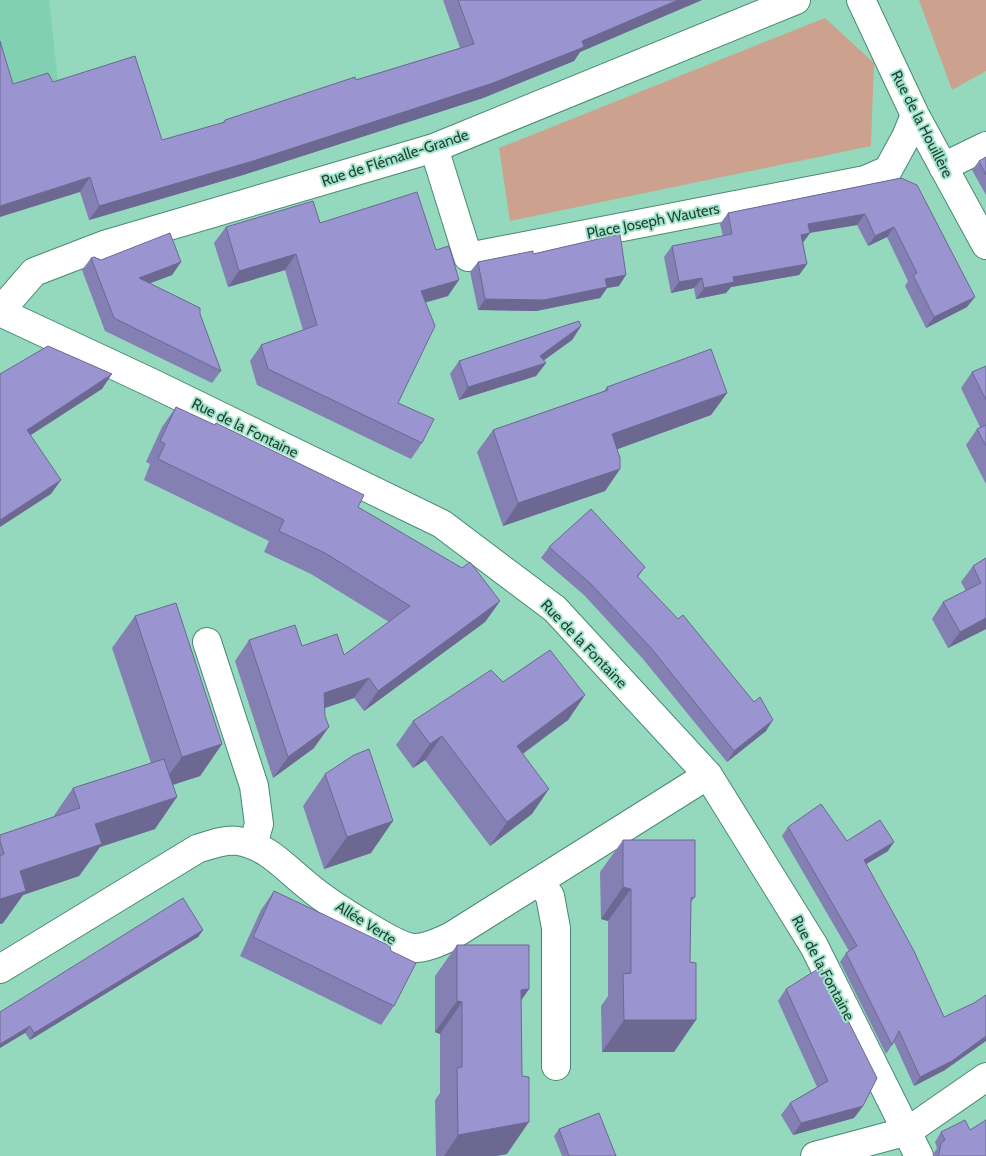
<svg xmlns="http://www.w3.org/2000/svg" width="986" height="1156" viewBox="0 0 986 1156" font-family="Cabin,sans-serif">
<style>
.built{fill:#82d0b2}
.green{fill:#cca28e}
.lines{fill:none;stroke-linecap:round;stroke-linejoin:round}
.minor-casing{stroke:#478a72;stroke-width:30}
.minor{stroke:#fff;stroke-width:28}
.wall{fill:#8480b4}
.shaded-wall{fill:#6c6892}
.building{fill:#9a95d1;stroke:#6c6892}
.labels{text-anchor:middle;stroke-width:4;stroke-linejoin:round;paint-order:stroke}
.street-label{font-size:15px;fill:#254136;stroke:#a0e5ca}
</style>
<rect width="100%" height="100%" fill="#94d8bd"/>
<!-- built -->
<path class="built" d="M0,0H49L58,82L0,98Z"/>
<!-- green -->
<path class="green" d="M919,0H986V71L952,90Z
M825,18L874,63L871,146L510,221L499,148Z"/>
<g class="lines">
<defs>
<path id="minor" d="M861,0L915,115L986,245
M434,148L468,257L865,180L888,170L906,137L915,115
M943,167L986,146
M0,311L34,272L104,245L434,148L796,0
M0,312L152,383L442,524L555,609L708,775L814,946L919,1156
M207,642L254,786L259,824L253,845
M539,881L550,896L556,928V1066
M0,969L197,849C210,845 224,839 238,841C268,846 285,868 308,886C324,900 394,946 413,948C425,949 439,942 450,937L708,775
M815,1156L908,1131L986,1077"/>
</defs>
<!-- minor casing -->
<use href="#minor" class="minor-casing"/>
<!-- minor -->
<use href="#minor" class="minor"/>
</g>
<!-- wall -->
<path class="wall" d="M443,0H702L580,52L574,61L483,98L243,175L89,220L80,192L13,84L53,82L162,140L222,123L225,120L460,48Z
M986,157V195L972,170L979,161Z
M901,178L967,307L926,328L905,286L908,281L887,237L868,246L857,225L810,233L803,243L807,264L799,275L731,287L726,293L696,299L694,288L671,293L664,257L672,246L723,236L720,224L728,213Z
M320,223L448,296L426,302L398,403L422,443L411,459L257,385L250,361L261,345L303,330L285,270L228,287L214,243L226,227Z
M533,254L619,286L607,288L600,298L536,311L478,310L470,272L478,262Z
M91,258L101,260L181,262L172,275L149,283L200,314L221,371L212,383L105,331L82,270Z
M581,326L572,340L544,360L546,363L536,376L459,400L450,374L459,361Z
M986,366V484L966,445L977,429L980,427L961,388L972,372Z
M607,387L727,393L711,415L617,449L620,469L605,491L503,526L477,452L493,430L604,391Z
M176,407L358,507L500,601L485,622L364,711L354,698L325,708L314,748L273,778L235,661L249,640L302,646L344,655L389,622L311,574L264,552L269,541L144,480L150,464L146,462L162,427Z
M549,547L645,567L638,577L766,731L727,762L643,659L584,595L541,558Z
M986,558V629L948,648L932,619L943,602L966,591L961,582L973,566Z
M135,616L222,744L200,776L173,785L155,829L100,847L79,876L23,895L3,923L0,924V835L53,817L73,788L151,763L112,648Z
M503,682L585,695L568,720L523,754L532,814L490,846L425,760L413,768L396,745L413,721Z
M325,774L371,853L324,869L303,806Z
M788,827L888,851L866,864L945,1070L914,1086L894,1042L886,1054L840,962L846,953L849,951L782,836Z
M623,840L695,897L691,902L674,1052H602L601,1006L608,996V921L601,919L600,872Z
M274,891L394,1006L381,1025L240,956L261,910Z
M203,930L198,937L30,1040L25,1033L0,1012Z
M457,945L529,989L521,1000L507,1154L496,1156H436L435,1100L440,1093V1034L435,1032V976Z
M786,989L863,1106L854,1118L793,1135L781,1115L790,1103L817,1087L778,1001Z
M559,1129L616,1156H562L554,1136Z
M970,1130L986,1156H933L934,1153L937,1148L935,1142L941,1132Z"/>
<!-- shaded-wall -->
<path class="shaded-wall" d="M678,0H702L580,52L574,61L483,98L243,175L89,220L99,206L582,41Z
M90,177L80,192L0,217V206Z
M865,214L857,225L801,234L808,224Z
M894,227L887,237L868,246L875,236Z
M810,233L802,243L801,235Z
M296,254L285,270L228,287L239,271Z
M181,262L172,275L130,291L139,278Z
M807,264L799,275L731,287L726,293L696,299L704,288L733,277Z
M626,275L619,286L607,288L600,298L536,311L478,310L485,299Z
M702,278L694,288L671,293L679,282Z
M459,280L448,296L410,307L421,291Z
M975,297L967,307L926,328L934,317Z
M581,326L572,340L536,366L546,363L536,376L459,400L468,387L540,356Z
M112,374L102,389L17,444L27,430Z
M727,393L711,415L596,457L612,434Z
M620,469L605,491L503,526L518,503Z
M61,480L51,494L0,527V520Z
M500,601L485,622L364,711L378,691Z
M986,618V629L948,648L960,632Z
M369,678L354,698L310,713L324,693Z
M585,695L568,720L500,770L517,746Z
M773,720L766,731L727,762L734,751Z
M329,727L314,748L273,778L288,757Z
M442,736L425,760L413,768L430,744Z
M222,744L200,776L159,789L182,757Z
M549,789L532,814L490,846L507,822Z
M177,797L155,829L100,847L79,876L23,895L3,923L0,924V899L20,871L95,824Z
M393,821L371,853L324,869L347,837Z
M894,842L888,851L858,869L864,860Z
M623,887L631,889L608,921L601,919Z
M203,930L198,937L30,1040L34,1033Z
M529,989L507,1021L521,990Z
M457,1001L462,1002L440,1034L435,1032Z
M624,1020H696L674,1052H602Z
M30,1026L25,1033L0,1048V1044Z
M986,1036V1041L945,1070L914,1086L920,1077Z
M863,1106L854,1118L793,1135L801,1123Z
M529,1122L507,1154L496,1156H444L458,1135Z"/>
<!-- building -->
<path class="building" d="M458,0H678L582,41L584,47L493,83L253,161L99,206L90,177L0,206V41L13,84L48,73L53,82L135,56L162,140L225,122V120L355,77L356,80L474,44Z
M986,157V175L979,161Z
M901,178L917,185L975,297L934,317L913,275L917,273L894,227L875,236L865,214L808,224L810,233L801,235L807,264L733,277L734,282L704,288L702,278L679,282L672,246L732,234L728,213Z
M417,192L436,250L449,246L459,280L421,291L435,326L398,403L434,419L422,443L268,369L261,345L317,325L296,254L239,271L226,227L313,201L320,223Z
M170,233L181,262L139,278L200,308V314L221,371L114,318L91,258L94,257L101,260Z
M620,234L626,275L605,279L607,287L544,300L485,299L478,262L533,251V254Z
M579,321L581,326L540,356L546,363L468,387L459,361Z
M48,346L112,374L27,430L61,480L0,520V374Z
M711,349L727,393L612,434L620,458V469L518,503L493,430L608,390L607,387Z
M986,366V400L972,372Z
M176,407L215,425L216,423L364,495L358,507L462,568L470,562L500,601L378,691L369,678L324,693L325,716L329,727L288,757L249,640L295,625L302,646L337,634L344,655L410,606L325,553L279,531L284,520L158,459L165,444L160,441Z
M986,425V446L977,429Z
M591,509L645,567L637,576L678,619L683,615L754,702L760,697L773,720L734,751L651,648L591,584L549,547Z
M986,558V618L960,632L943,602L981,583L973,566Z
M176,603L222,744L182,757L135,616Z
M550,650L585,695L517,746L549,789L507,822L442,736L430,744L413,721L491,670L503,682Z
M369,749L393,821L347,837L325,774L354,755Z
M164,759L177,797L95,824L102,844L20,871L26,891L0,899V856L4,854L0,841V835L80,808L73,788Z
M821,804L847,841L880,820L894,842L864,860L914,951L944,1017L974,1003L986,995V1036L952,1061L920,1077L899,1031L892,1045L846,953L857,946L788,827Z
M623,840H695V897L691,898L690,962L696,963V1020H624L623,974L631,973V889L623,887Z
M274,891L390,946L391,951L416,963L394,1006L253,937Z
M183,898L203,930L34,1033L30,1026L0,1044V1012Z
M457,945H529V989L521,990L522,1076L529,1077V1122L458,1135L457,1068L462,1067V1002L457,1001Z
M821,967L877,1078L863,1106L801,1123L790,1103L828,1081L786,989Z
M599,1113L616,1156H569L559,1129Z
M965,1120L970,1130L986,1120V1156H937L939,1154L941,1143L945,1140L941,1132Z"/>
<g class="labels">
<!-- street labels -->
<g class="street-label">
<text transform="translate(922 124) rotate(63)" y="5">Rue de la Houillère</text>
<text transform="translate(395 158) rotate(-18)" y="5">Rue de Flémalle-Grande</text>
<text transform="translate(653 221) rotate(-11)" y="5">Place Joseph Wauters</text>
<text transform="translate(245 428) rotate(26)" y="5">Rue de la Fontaine</text>
<text transform="translate(584 644) rotate(46)" y="5">Rue de la Fontaine</text>
<text transform="translate(366 923) rotate(32)" y="5">Allée Verte</text>
<text transform="translate(823 968) rotate(62)" y="5">Rue de la Fontaine</text>
</g>
</g>
</svg>
